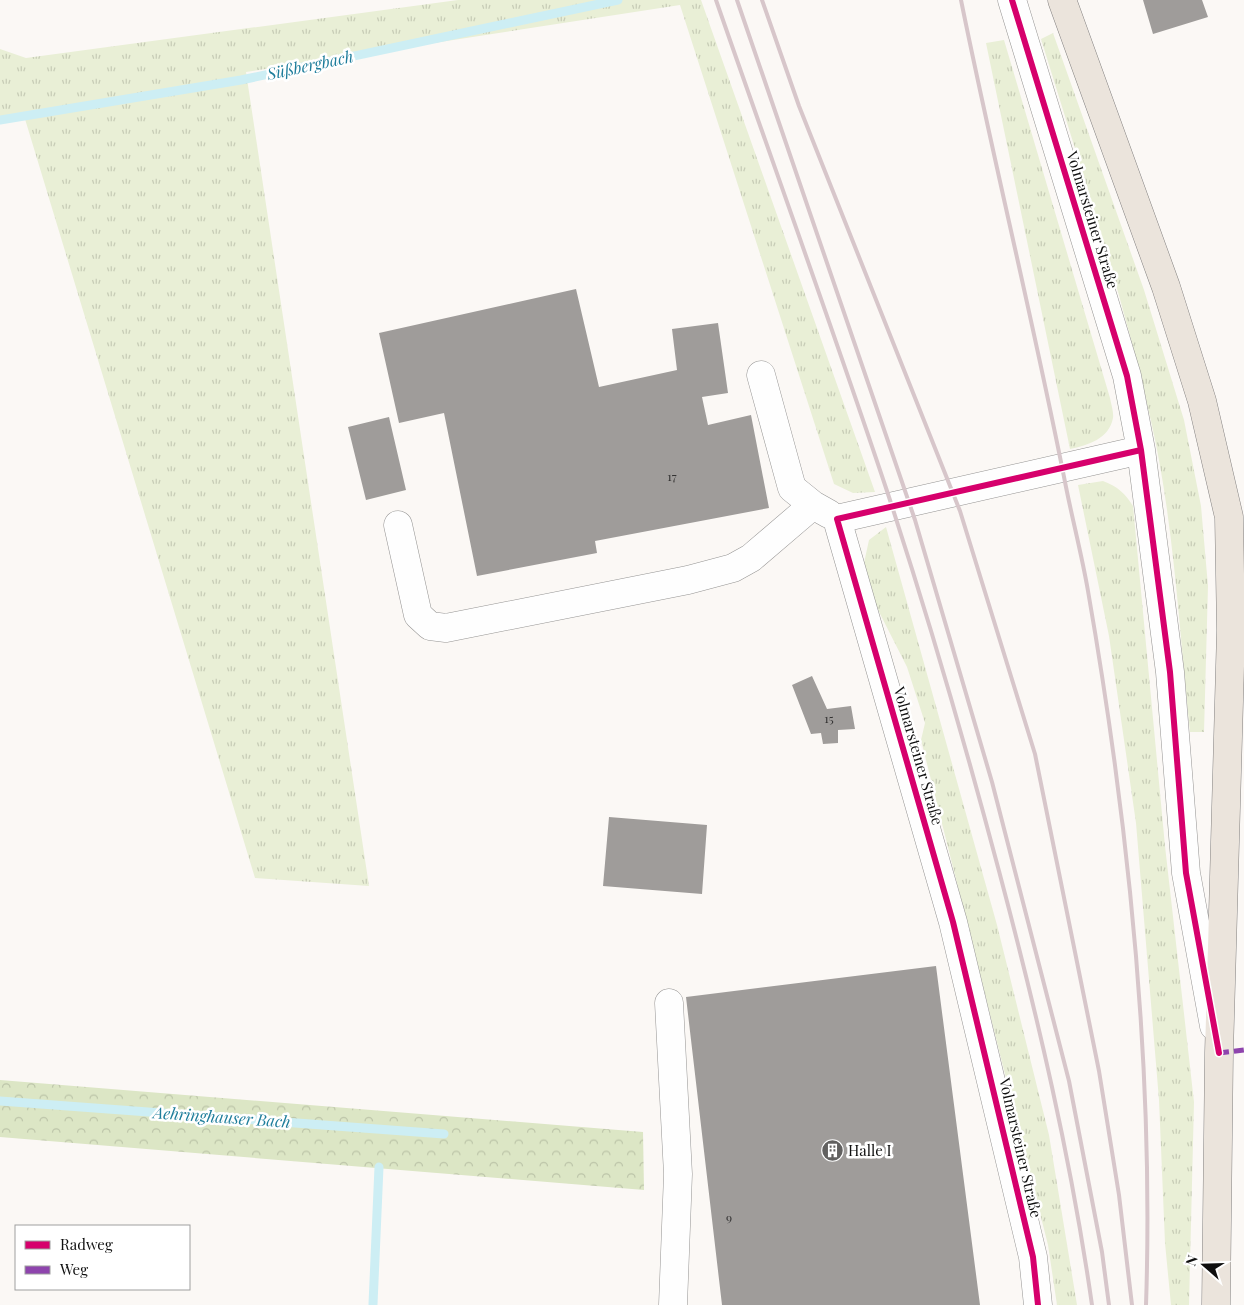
<svg xmlns="http://www.w3.org/2000/svg" width="1244" height="1305" viewBox="0 0 1244 1305" font-family="'Playfair Display',serif">
<style>
.grass{fill:url(#grass-tufts)}
.forest{fill:url(#forest-crowns)}
.lines{fill:none;stroke-linecap:round;stroke-linejoin:round}
.stream{stroke:#cdeef4;stroke-width:9}
.building{fill:#9f9c9a}
.minor-casing{stroke:#959493;stroke-width:29}
.major-casing{stroke:#838180;stroke-width:29}
.minor{stroke:#fefefe;stroke-width:28}
.major{stroke:#ebe4dc;stroke-width:28}
.rail{stroke:#d7c6ca;stroke-width:4}
.quiet{stroke:#8e44ad;stroke-width:5;stroke-dasharray:10 5;stroke-linecap:butt}
.cycleway-casing{stroke:#fff;stroke-width:9}
.cycleway{stroke:#d6006c;stroke-width:6}
.labels{text-anchor:middle;stroke-width:5;stroke-linejoin:round;paint-order:stroke}
.number-label{font-size:12px;fill:#333232}
.street-label{font-size:15px;fill:#0f0f0f;stroke:#fff}
.poi-label{font-size:15px;fill:#0f0f0f;stroke:#fff;text-anchor:start}
.water-label{font-size:16px;font-style:italic;fill:#1e7d9b;stroke:#fff}
</style>
<defs>
<pattern id="grass-tufts" width="24" height="20" patternUnits="userSpaceOnUse" patternTransform="scale(1.25)"><rect width="24" height="20" fill="#e9efd6"/><path d="M3 7l-1-3M5 7V3M7 7l1-3M15 17l-1-3M17 17v-4M19 17l1-3" fill="none" stroke="#c7ccb6"/></pattern>
<pattern id="forest-crowns" width="20" height="18" patternUnits="userSpaceOnUse" patternTransform="scale(1.25)"><rect width="20" height="18" fill="#dce6c5"/><path d="M2 6a3 3 0 1 1 6 0M12 15a3 3 0 1 1 6 0" fill="none" stroke="#bcc4a8"/></pattern>
</defs>
<rect width="100%" height="100%" fill="#fbf8f5"/>
<!-- grass -->
<path class="grass" d="M458,0H701L875,492L853,493L834,484L680,5L246,72L369,886L255,878L25,119L0,122V49L26,58Z
M1053,33L1144,290L1184,420L1201,506L1208,586L1204,732H1190C1179,629 1174,522 1151,421C1122,292 1080,166 1041,39Z
M1004,40L1110,398C1111,404 1114,413 1113,418C1109,439 1088,445 1070,449L986,43Z
M1103,481C1118,487 1125,493 1133,506L1165,846L1194,1102L1189,1305H1171L1165,1243L1159,1100L1136,823L1109,636L1078,485Z
M886,527L997,925L1049,1135L1077,1305H1057L1048,1245L921,740L925,723L907,667L872,598L864,563L869,540Z"/>
<!-- forest -->
<path class="forest" d="M0,1080L643,1132L644,1190L0,1137Z"/>
<g class="lines">
<!-- stream -->
<path class="stream" d="M0,120L241,80L618,0
M0,1101L444,1134
M373,1304L379,1167"/>
</g>
<!-- building -->
<path class="building" d="M1143,0H1202L1208,17L1153,34Z
M576,289L599,387L677,370L672,329L718,323L728,393L702,397L708,425L751,415L769,508L595,541L597,553L477,576L444,413L399,423L379,333Z
M389,417L406,490L366,500L348,427Z
M812,676L827,709L851,706L855,729L838,730V743L823,744L821,733L811,734L792,685Z
M609,817L707,825L702,894L603,886Z
M936,966L980,1305H722L686,997Z"/>
<g class="lines">
<defs>
<path id="minor" d="M1012,0L1127,376L1141,450L837,519L953,922L1033,1257L1038,1305
M761,375L792,488L813,505L829,514
M1141,450L1170,672L1186,873L1214,1026
M398,525L418,615L430,626L446,628L688,580L733,568L751,558L813,505
M669,1003L678,1174L673,1305"/>
<path id="major" d="M1062,0L1166,287L1202,401L1229,517L1231,631L1219,1053L1216,1305"/>
</defs>
<!-- minor casing -->
<use href="#minor" class="minor-casing"/>
<!-- major casing -->
<use href="#major" class="major-casing"/>
<!-- minor -->
<use href="#minor" class="minor"/>
<!-- major -->
<use href="#major" class="major"/>
<!-- rail -->
<path class="rail" d="M716,0C773,164 832,326 887,491C928,616 965,743 999,871C1037,1014 1071,1158 1092,1305
M737,0L915,520L992,782L1069,1081L1102,1252L1109,1305
M762,0L799,106L960,511L1035,754L1099,1071L1119,1195L1132,1305
M961,0C994,163 1034,324 1066,487C1073,522 1082,556 1088,591C1129,826 1154,1066 1146,1305"/>
<!-- quiet -->
<path class="quiet" d="M1219,1053L1244,1050"/>
<defs>
<path id="cycleway" d="M1012,0L1127,376L1141,450L837,519L953,922L1033,1257L1038,1305
M1141,450L1170,672L1186,873L1219,1053"/>
</defs>
<!-- cycleway casing -->
<use href="#cycleway" class="cycleway-casing"/>
<!-- cycleway -->
<use href="#cycleway" class="cycleway"/>
</g>
<!-- icons -->
<defs>
<symbol id="building-disc" viewBox="-11 -11 22 22"><circle r="9.5" fill="#626160" stroke="#fff"/><path d="M-4-6H4V6H1V3H-1V6H-4ZM-2.5-4.3h1.7v1.8h-1.7ZM.8-4.3h1.7v1.8H.8ZM-2.5-1h1.7V.8h-1.7ZM.8-1h1.7V.8H.8Z" fill="#fff"/></symbol>
</defs>
<g fill-rule="evenodd">
<use href="#building-disc" x="820" y="1138" width="25" height="25"/>
</g>
<g class="labels">
<!-- number labels -->
<g class="number-label">
<text x="672" y="481">17</text>
<text x="829" y="723">15</text>
<text x="729" y="1222">9</text>
</g>
<!-- street labels -->
<g class="street-label">
<text transform="translate(1092 220) rotate(73)" y="5">Volmarsteiner Straße</text>
<text transform="translate(918 756) rotate(74)" y="5">Volmarsteiner Straße</text>
<text transform="translate(1020 1148) rotate(77)" y="5">Volmarsteiner Straße</text>
</g>
<!-- poi labels -->
<g class="poi-label">
<text x="848" y="1156">Halle I</text>
</g>
<!-- water labels -->
<g class="water-label">
<text transform="translate(310 65) rotate(-12)" y="6">Süßbergbach</text>
<text transform="translate(222 1117) rotate(4)" y="6">Aehringhauser Bach</text>
</g>
</g>
<!-- legend -->
<rect x="15" y="1225" width="175" height="65" fill="#ffffff" stroke="#9f9f9f"/>
<rect x="25" y="1241" width="25" height="8" fill="#d6006c" stroke="#9f9f9f"/>
<text x="60" y="1250" font-size="15" fill="#0f0f0f">Radweg</text>
<rect x="25" y="1266" width="25" height="8" fill="#8e44ad" stroke="#9f9f9f"/>
<text x="60" y="1275" font-size="15" fill="#0f0f0f">Weg</text>
<!-- north arrow -->
<g transform="translate(1204 1265) rotate(290)" stroke="#ffffff" stroke-width="4" paint-order="stroke">
<path d="M0-4L9 19L0 12L-9 19Z" fill="#0f0f0f"/>
<text y="-8" font-size="14" font-weight="bold" text-anchor="middle" fill="#0f0f0f">N</text>
</g>
</svg>
